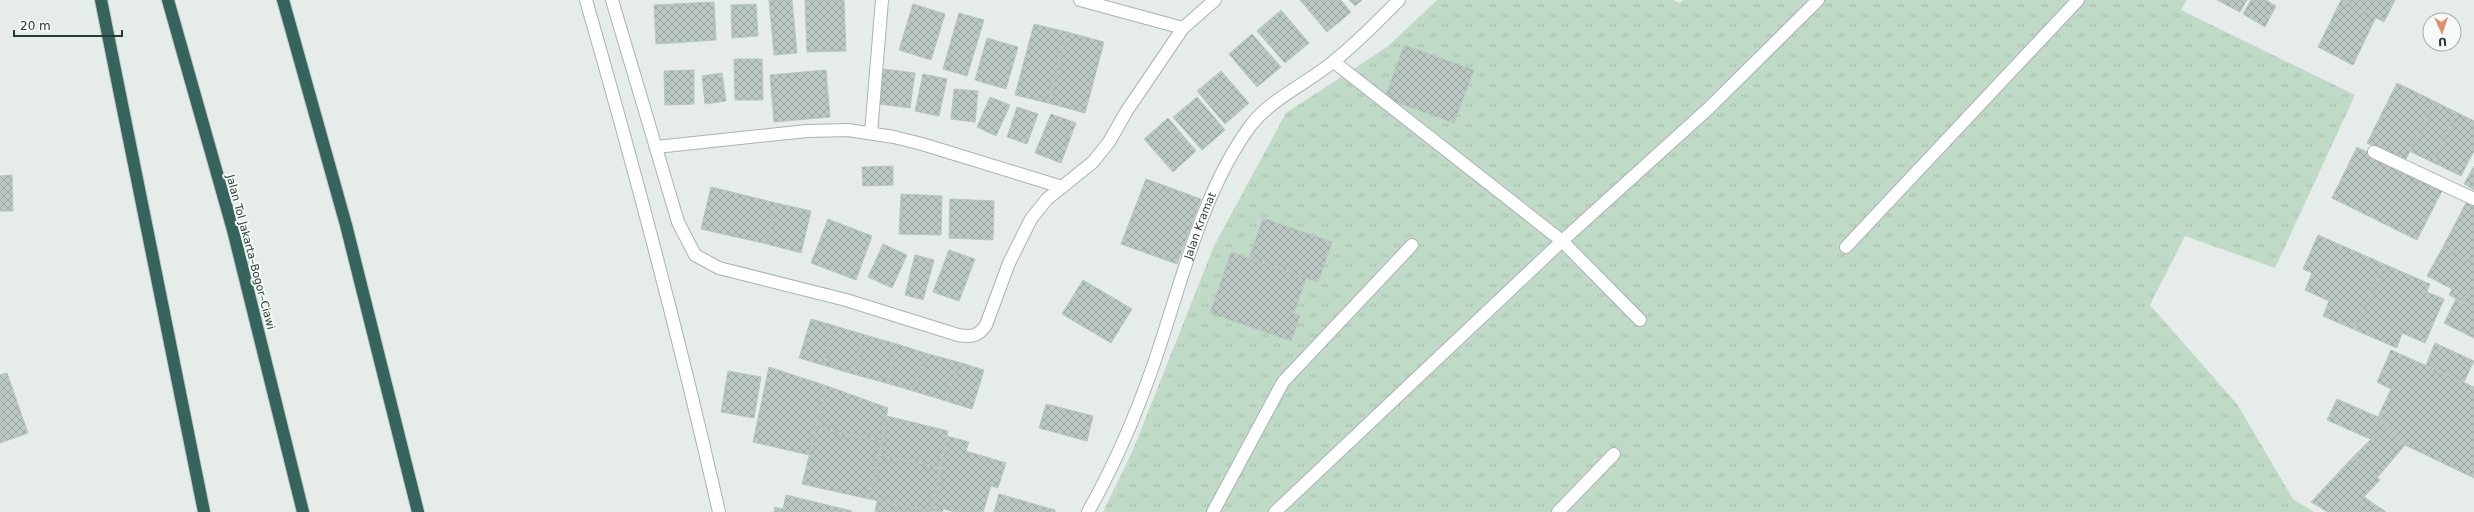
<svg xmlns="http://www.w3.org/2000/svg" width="2474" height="512" viewBox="0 0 2474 512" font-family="'DejaVu Sans',sans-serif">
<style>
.grass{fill:url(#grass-tufts);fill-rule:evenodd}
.building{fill:url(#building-cross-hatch);stroke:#b8c5c0}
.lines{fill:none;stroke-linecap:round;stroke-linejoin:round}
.street-casing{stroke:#a8b4b0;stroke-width:14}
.highway-casing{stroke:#c2c8c7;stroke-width:14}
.street{stroke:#fff;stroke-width:12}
.highway{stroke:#35645c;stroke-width:12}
.labels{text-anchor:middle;stroke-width:4;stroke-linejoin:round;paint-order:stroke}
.street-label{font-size:11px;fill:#263c37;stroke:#f5f9f7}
</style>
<defs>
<pattern id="grass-tufts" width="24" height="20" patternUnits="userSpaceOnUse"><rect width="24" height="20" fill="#c0dac8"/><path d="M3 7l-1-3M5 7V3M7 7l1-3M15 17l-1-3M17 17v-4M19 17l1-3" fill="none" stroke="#a5bcac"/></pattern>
<pattern id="building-cross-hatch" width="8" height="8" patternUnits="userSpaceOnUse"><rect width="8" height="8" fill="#bac7c2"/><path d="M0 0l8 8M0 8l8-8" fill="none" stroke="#97a39e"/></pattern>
</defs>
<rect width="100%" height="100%" fill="#e5ece9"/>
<!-- grass -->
<path class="grass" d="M1437,0H1673L1679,3L1684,0H2187L2181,10L2355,95L2275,268L2185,236L2150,305L2237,404L2293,499L2314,512H1103L1133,450L1214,246L1286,113L1387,47ZM1404,45L1474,70L1454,123L1385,98ZM1263,218L1332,242L1318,282L1306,278L1294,313L1300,316L1291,341L1210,313L1231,252L1249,258Z"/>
<!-- building -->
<path class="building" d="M769,0H792L797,53L774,55Z
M805,0H844L846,51L807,52Z
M1300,0H1341L1351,12L1327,32Z
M1349,0H1362L1355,6Z
M2217,0H2247L2240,12Z
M2251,0H2266L2276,6L2265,27L2243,14Z
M2341,0L2376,17L2353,65L2318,47Z
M2342,0H2395L2384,22Z
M714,2L716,40L656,44L654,5Z
M756,4L758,36L732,38L731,5Z
M913,4L945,14L931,60L899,50Z
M1281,10L1309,43L1285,63L1257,31Z
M959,13L984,20L967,76L943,69Z
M1034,24L1067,32L1048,103L1015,95Z
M1067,32L1104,42L1085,113L1048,103Z
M1252,34L1281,67L1257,87L1229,54Z
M987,38L1018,47L1006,89L975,80Z
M1404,45L1474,70L1454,123L1385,98Z
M734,59H762L763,100H735Z
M883,69L915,73L910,108L879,104Z
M694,70V104L665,105L664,71Z
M826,70L830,117L774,122L770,75Z
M1221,71L1249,103L1225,124L1197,91Z
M722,73L726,101L705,104L702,76Z
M923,74L947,79L939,116L915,111Z
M2397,83L2434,101L2405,161L2367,143Z
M954,89L978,91L975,122L951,119Z
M990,97L1010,105L996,136L977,127Z
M1197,97L1225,130L1202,150L1173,117Z
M2434,101L2456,112L2432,162L2409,151Z
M1017,107L1038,114L1027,144L1007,137Z
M2456,112L2474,121V151L2461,176L2432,162Z
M1051,114L1076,123L1061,163L1035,153Z
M1168,118L1196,151L1173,172L1144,139Z
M2357,147L2443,189L2417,240L2332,198Z
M893,166V185L863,186L862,167Z
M2474,166V190L2464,184Z
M12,175L13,211H0V176Z
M1146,179L1201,199L1177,264L1121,244Z
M711,187L776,203L767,244L701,229Z
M901,194L942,196L941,235L899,234Z
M950,199L994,201L993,240L949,238Z
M2467,201L2474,205V262L2443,247Z
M776,203L811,211L801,253L767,244Z
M1263,218L1332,242L1318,282L1249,258Z
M828,219L872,236L856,280L811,263Z
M2318,235L2384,264L2353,329L2323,316L2329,301L2305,290L2312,273L2303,269Z
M883,244L907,255L892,288L868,277Z
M2443,247L2474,262V280L2463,302L2449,295L2452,289L2427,276Z
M949,250L975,259L959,301L933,292Z
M1231,252L1306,278L1294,313L1300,316L1291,341L1210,313Z
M915,255L934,260L923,300L905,295Z
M2384,264L2430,284L2427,292L2444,299L2425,343L2402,333L2397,348L2353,329Z
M1083,280L1132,309L1111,343L1062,314Z
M2474,280V309L2463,302Z
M2456,299L2474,309V338L2444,323Z
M811,319L835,326L823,365L799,358Z
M835,326L865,335L853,374L823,365Z
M865,335L897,344L886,383L853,374Z
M2435,343L2474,361L2464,382L2426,365Z
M897,344L925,353L913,391L886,383Z
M2391,350L2474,387V478L2405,445L2378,417L2391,389L2377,382Z
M925,353L958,362L946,401L913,391Z
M958,362L984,370L972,409L946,401Z
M769,367L827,386L809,455L753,442Z
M728,371L761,377L754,418L721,412Z
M7,373L28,433L0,443V375Z
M827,386L888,408L882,441L816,428Z
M2337,399L2378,417L2385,425L2370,439L2327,420Z
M1046,404L1093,416L1087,441L1039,428Z
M887,416L948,431L940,467L879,455Z
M2385,425L2405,445L2377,478L2353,457Z
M816,428L882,441L869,499L802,484Z
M947,436L969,442L966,451L1006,463L998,488L991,486L983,512H954L944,509L942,512L932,511Z
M879,455L940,467L932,511L869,499Z
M2353,457L2380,480L2364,497L2357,512H2328L2311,502Z
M999,494L1055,510V512H994Z
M786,495L852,511L851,512H774L775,507L783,509Z
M2364,497L2386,512H2357Z
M877,501L932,511L933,512H875Z"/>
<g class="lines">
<defs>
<g id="street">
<path d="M586,0C635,170 680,340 719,512"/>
<path d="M612,0L678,222L695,255L719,268L846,300L958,335C971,337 978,337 986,325L1009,263L1031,219L1047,199L1093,162L1109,142L1126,112L1183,28L1215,0"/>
<path d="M1080,0L1183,28"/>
<path d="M1334,62L1562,241L1640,320"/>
<path d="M871,133L882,0"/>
<path d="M656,147L807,131L848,130L894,137L922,144L1062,187"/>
<path d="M2374,152L2474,199"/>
<path d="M1846,247L2078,0"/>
<path id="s1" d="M1088,512C1119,457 1144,396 1163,336C1186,265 1206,186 1251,125C1272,98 1308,83 1334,61C1357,43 1378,21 1399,0"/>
<path d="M1213,512L1283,382L1412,245"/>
<path d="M1275,512L1562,241L1709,108L1818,0"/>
<path d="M1558,512L1614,454"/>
</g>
<path id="highway" d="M101,0L204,512
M168,0L233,230L303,512
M283,0L346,225L418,512"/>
</defs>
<!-- street casing -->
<use href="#street" class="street-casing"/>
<!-- highway casing -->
<use href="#highway" class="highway-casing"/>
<!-- street -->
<use href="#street" class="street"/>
<!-- highway -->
<use href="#highway" class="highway"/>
</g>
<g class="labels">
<!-- street labels -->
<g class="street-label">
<text dy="4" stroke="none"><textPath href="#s1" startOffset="308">Jalan Kramat</textPath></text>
<text transform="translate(251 252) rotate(75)" y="4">Jalan Tol Jakarta–Bogor–Ciawi</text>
</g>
</g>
<!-- north arrow -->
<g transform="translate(2442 32) rotate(177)"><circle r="19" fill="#f5f9f7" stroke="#a2adaa"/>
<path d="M0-3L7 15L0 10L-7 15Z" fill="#e18e6d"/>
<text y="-6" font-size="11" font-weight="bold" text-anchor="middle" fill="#263c37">U</text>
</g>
<!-- scale -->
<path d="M14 30v6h108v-6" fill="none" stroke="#263c37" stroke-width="2"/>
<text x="20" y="30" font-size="12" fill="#263c37" stroke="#f5f9f7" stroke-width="3" paint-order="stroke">20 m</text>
</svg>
